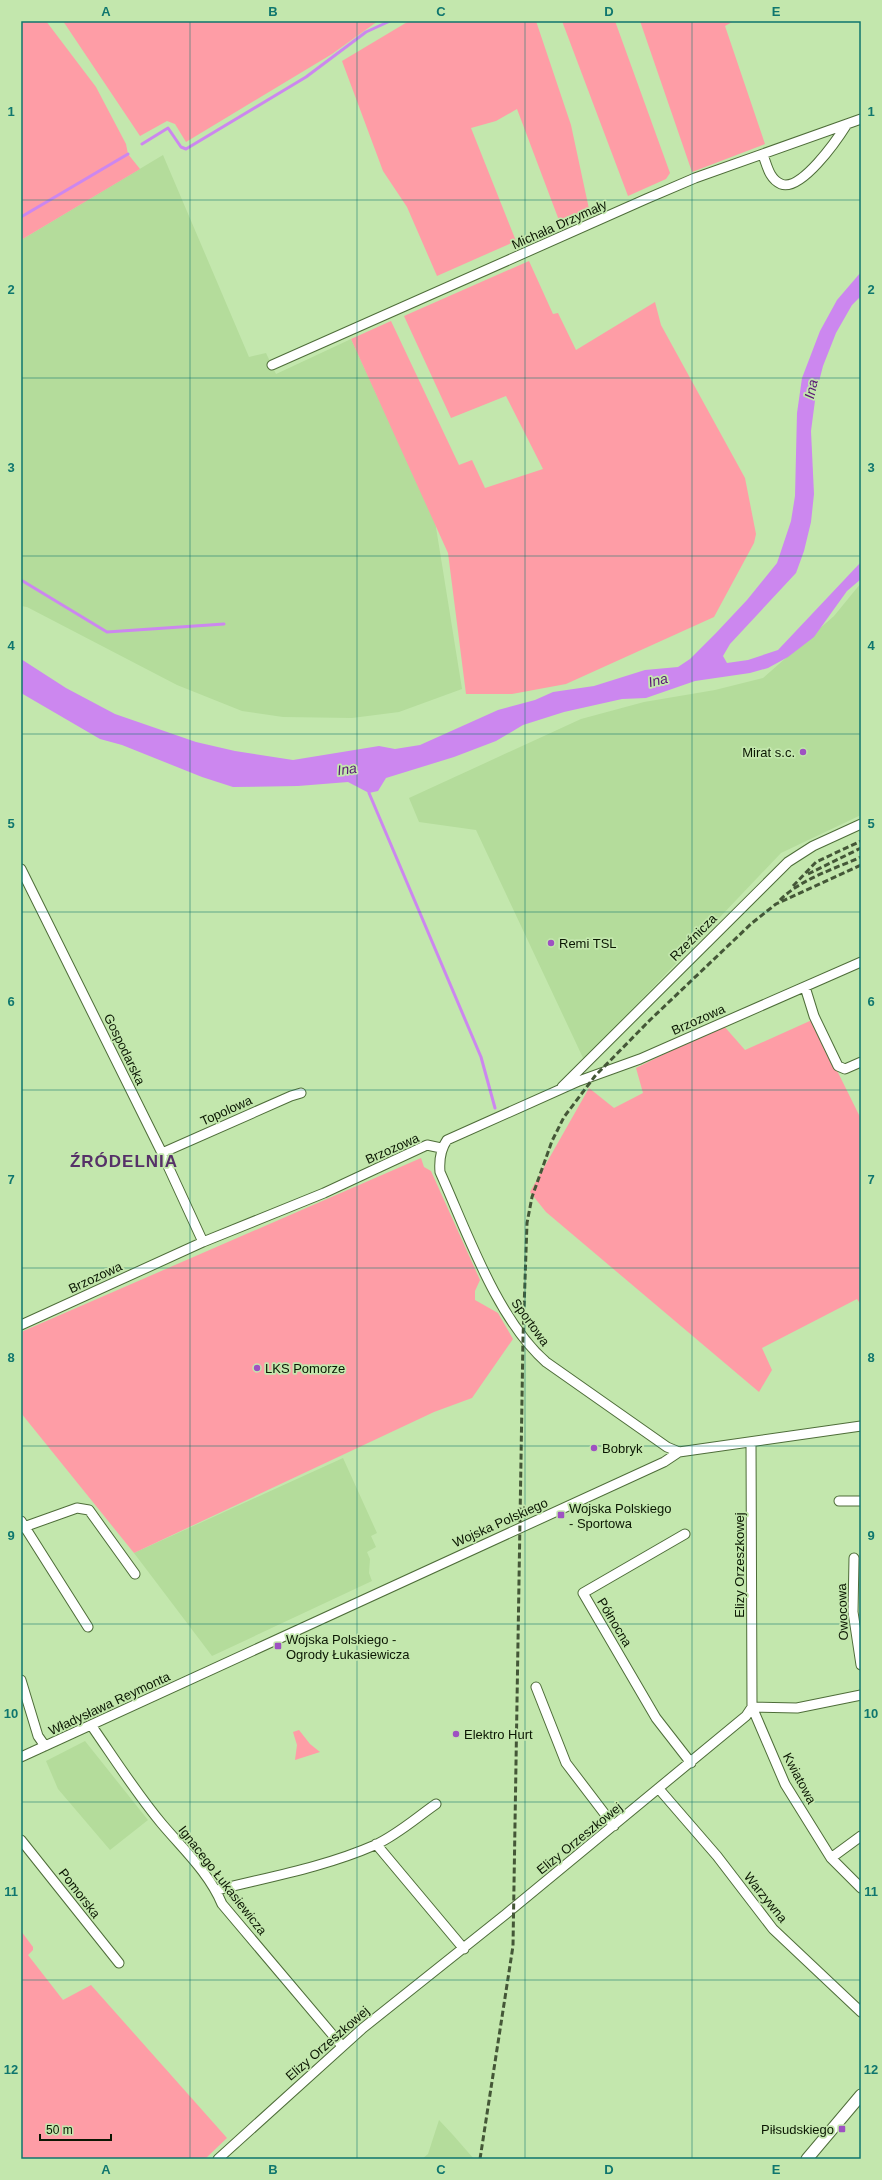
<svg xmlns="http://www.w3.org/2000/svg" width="882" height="2180" viewBox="0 0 882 2180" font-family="Helvetica,sans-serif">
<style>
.built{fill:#b4dc9b}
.green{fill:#fe9da6}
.water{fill:#cc87ef}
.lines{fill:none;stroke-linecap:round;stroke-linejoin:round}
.stream{stroke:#cc87ef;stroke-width:3}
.minor-casing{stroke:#4e6d39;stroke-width:11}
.tertiary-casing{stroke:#4e6d39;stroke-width:13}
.minor{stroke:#fff;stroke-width:9}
.tertiary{stroke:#fff;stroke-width:11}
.rail{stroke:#445737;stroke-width:3;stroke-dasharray:6 3;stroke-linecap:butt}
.grid{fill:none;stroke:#0f766e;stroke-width:1;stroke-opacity:0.55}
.poi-dot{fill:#9e51c2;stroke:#c3e7ad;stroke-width:1.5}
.labels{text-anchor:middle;stroke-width:3.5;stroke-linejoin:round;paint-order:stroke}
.street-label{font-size:13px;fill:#0b1703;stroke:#c3e7ad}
.poi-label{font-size:13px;fill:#0b1703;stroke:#c3e7ad;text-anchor:start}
.water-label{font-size:14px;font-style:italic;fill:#5a1875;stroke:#c3e7ad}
.district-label{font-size:17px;font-weight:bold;letter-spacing:1px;fill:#563168;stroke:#c3e7ad}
.neatline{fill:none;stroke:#0f766e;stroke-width:1.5}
.grid-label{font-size:13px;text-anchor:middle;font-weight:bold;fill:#0f766e}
</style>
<rect width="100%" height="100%" fill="#c3e7ad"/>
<!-- built -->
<path class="built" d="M163,155L249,357L266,353L276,374L351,339L435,521L462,689L399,712L352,718L283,717L242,711L177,685L27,607L21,606V240Z
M861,583V815L781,853L584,1060L476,830L419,822L409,798L581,719L644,702L715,690L763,678L834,616Z
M343,1458L377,1533L371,1536L376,1547L367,1552L370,1559L369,1573L372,1581L212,1656L134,1553Z
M85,1741L148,1820L110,1850L58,1789L46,1761Z
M439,2120L453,2135L474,2159H422L428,2154Z"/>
<!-- green -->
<path class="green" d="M21,21H46L96,87L126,144L128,154L140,169L21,240Z
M63,21H378L332,54L186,142L175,124L167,121L140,136Z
M409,21H536L571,125L589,209L560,223L517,109L496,121L471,128L516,241L437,276L407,207L383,171L342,61Z
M562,21H615L670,173L666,179L628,196Z
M640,21H734L725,26L765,144L692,172Z
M529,261L553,314L558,313L576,350L655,302L661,325L745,478L756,534L754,543L714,617L566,684L512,694H466L448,553L351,339L391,321L459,465L472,460L485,488L543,469L506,396L451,418L404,316Z
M812,1020L861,1119V1305L857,1299L762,1348L772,1370L759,1392L546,1212L530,1192L589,1088L614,1108L643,1093L636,1068L723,1025L745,1050Z
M421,1158L424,1167L431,1171L480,1280L475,1291V1300L498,1313L513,1339L472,1398L434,1412L134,1553L21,1413V1332Z
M299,1730L310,1744L320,1752L295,1760L297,1745L293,1732Z
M21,1931L33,1947V1950L28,1955L63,2000L91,1985L227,2138L205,2159H21Z"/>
<!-- water -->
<path class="water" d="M861,272V296L852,305L836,333L823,366L816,393L811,431L814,494L811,522L804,551L796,573L730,644L723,656L727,663L748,660L778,650L861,562V579L847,591L814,637L788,657L768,668L750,673L695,681L646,698L622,699L564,712L523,725L496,741L454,757L386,778L378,791L369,793L348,782L298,786L233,787L202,777L122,745L100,739L21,693V659L66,688L115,714L196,742L235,751L293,760L379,746L395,749L420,745L498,710L535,700L553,692L594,686L645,670L678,667L690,659L716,633L747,600L777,563L791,521L795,496L797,413L802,378L820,331L837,300Z"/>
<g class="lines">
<!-- stream -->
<path class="stream" d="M142,144L168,128L181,147L186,149L306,77L366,32L390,21
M21,217L128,154
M21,580L107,632L224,624
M369,793L481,1057L495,1108"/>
<defs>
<path id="minor" d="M763,155C767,165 769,179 781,184C801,192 837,140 847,124
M272,365L646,199L695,178L861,119
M21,869L162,1153L203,1242
M805,987L814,1016L838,1066L845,1069L861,1062
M562,1087L788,862L813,846L861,824
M162,1153L291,1096L301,1093
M21,1325L203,1242L324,1193L427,1145L441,1148
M679,1452L667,1447L546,1362C497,1319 467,1232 440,1172C439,1160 440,1150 447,1140L579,1081L640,1059L861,962
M839,1501H861
M21,1521L88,1627
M21,1528L77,1508L89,1510L135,1574
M685,1534L583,1593L656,1718L691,1763
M854,1558L853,1612L861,1665
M21,1680L38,1736L45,1746
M536,1687L566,1763L614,1826
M752,1707L785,1784L831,1858L861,1888
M752,1707L797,1708L861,1695
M91,1725C114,1758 136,1793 162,1824C184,1850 209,1873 222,1904L342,2046
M21,1757L664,1462L679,1452L861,1426
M659,1789L717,1856L773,1929L861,2012
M21,1840L119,1963
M376,1844L464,1949
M831,1858L861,1836
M217,1890C269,1877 325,1867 375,1845C397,1835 416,1818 436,1804
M218,2159L363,2028L506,1914L746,1716L752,1707L751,1442"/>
<path id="tertiary" d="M807,2159L861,2095"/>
</defs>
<!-- minor casing -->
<use href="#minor" class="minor-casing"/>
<!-- tertiary casing -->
<use href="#tertiary" class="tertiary-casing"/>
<!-- minor -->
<use href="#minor" class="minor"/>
<!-- tertiary -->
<use href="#tertiary" class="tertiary"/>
<!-- rail -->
<path class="rail" d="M808,874L861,848
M793,886L816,862L861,841
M780,900C801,879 834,869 861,857
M480,2159L513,1946L523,1338L527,1223L532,1197L552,1141L564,1117L595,1076L650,1020L752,923L776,904L861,865"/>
</g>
<!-- grid -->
<path class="grid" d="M190,21V2159M357,21V2159M525,21V2159M692,21V2159M21,200H861M21,378H861M21,556H861M21,734H861M21,912H861M21,1090H861M21,1268H861M21,1446H861M21,1624H861M21,1802H861M21,1980H861"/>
<!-- markers -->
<g class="poi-dot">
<circle cx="803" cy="752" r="4"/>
<circle cx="551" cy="943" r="4"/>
<circle cx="257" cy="1368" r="4"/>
<circle cx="594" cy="1448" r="4"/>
<rect x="557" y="1511" width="8" height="8" rx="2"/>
<rect x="274" y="1642" width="8" height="8" rx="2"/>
<circle cx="456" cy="1734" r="4"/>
<rect x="838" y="2125" width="8" height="8" rx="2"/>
</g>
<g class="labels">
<!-- street labels -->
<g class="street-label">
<text transform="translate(559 224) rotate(-24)" y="5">Michała Drzymały</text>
<text transform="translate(693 937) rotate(-45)" y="5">Rzeźnicza</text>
<text transform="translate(698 1019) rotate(-24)" y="5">Brzozowa</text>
<text transform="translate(125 1049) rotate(64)" y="5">Gospodarska</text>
<text transform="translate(226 1110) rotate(-24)" y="5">Topolowa</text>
<text transform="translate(392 1148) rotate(-24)" y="5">Brzozowa</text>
<text transform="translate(95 1277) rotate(-25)" y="5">Brzozowa</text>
<text transform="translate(531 1322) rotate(54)" y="5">Sportowa</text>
<text transform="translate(500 1522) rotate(-24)" y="5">Wojska Polskiego</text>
<text transform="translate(739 1565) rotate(-90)" y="5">Elizy Orzeszkowej</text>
<text transform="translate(842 1612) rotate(-92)" y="5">Owocowa</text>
<text transform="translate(615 1622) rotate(59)" y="5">Północna</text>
<text transform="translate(109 1703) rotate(-25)" y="5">Władysława Reymonta</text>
<text transform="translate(800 1778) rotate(62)" y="5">Kwiatowa</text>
<text transform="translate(579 1838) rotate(-39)" y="5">Elizy Orzeszkowej</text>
<text transform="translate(223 1880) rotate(52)" y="5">Ignacego Łukasiewicza</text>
<text transform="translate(80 1893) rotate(52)" y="5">Pomorska</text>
<text transform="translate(766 1897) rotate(51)" y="5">Warzywna</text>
<text transform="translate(327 2043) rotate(-41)" y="5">Elizy Orzeszkowej</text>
</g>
<!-- poi labels -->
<g class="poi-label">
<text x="795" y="757" text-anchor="end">Mirat s.c.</text>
<text x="559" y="948">Remi TSL</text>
<text x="265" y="1373">LKS Pomorze</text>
<text x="602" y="1453">Bobryk</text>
<text x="569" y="1513">Wojska Polskiego<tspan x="569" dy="15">- Sportowa</tspan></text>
<text x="286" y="1644">Wojska Polskiego -<tspan x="286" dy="15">Ogrody Łukasiewicza</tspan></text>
<text x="464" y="1739">Elektro Hurt</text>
<text x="834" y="2134" text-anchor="end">Piłsudskiego</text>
</g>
<!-- water labels -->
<g class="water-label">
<text transform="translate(811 389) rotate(-78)" y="5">Ina</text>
<text transform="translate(658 680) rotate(-14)" y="5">Ina</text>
<text transform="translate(347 769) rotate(-8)" y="5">Ina</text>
</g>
<!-- district labels -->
<g class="district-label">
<text x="124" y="1167">ŹRÓDELNIA</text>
</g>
</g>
<!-- border -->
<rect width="882" height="2180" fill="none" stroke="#c3e7ad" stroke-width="44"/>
<!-- scale -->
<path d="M40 2134v6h71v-6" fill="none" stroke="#0b1703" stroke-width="2"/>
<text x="46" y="2134" font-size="12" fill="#0b1703" stroke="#c3e7ad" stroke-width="3" paint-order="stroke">50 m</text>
<rect x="22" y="22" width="838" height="2136" class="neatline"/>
<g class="grid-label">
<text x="106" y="16">A</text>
<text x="273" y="16">B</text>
<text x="441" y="16">C</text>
<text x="609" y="16">D</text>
<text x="776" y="16">E</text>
<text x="11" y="116">1</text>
<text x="871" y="116">1</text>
<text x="11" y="294">2</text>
<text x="871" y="294">2</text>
<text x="11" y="472">3</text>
<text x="871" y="472">3</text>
<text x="11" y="650">4</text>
<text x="871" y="650">4</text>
<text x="11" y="828">5</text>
<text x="871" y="828">5</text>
<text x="11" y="1006">6</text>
<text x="871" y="1006">6</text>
<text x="11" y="1184">7</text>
<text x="871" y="1184">7</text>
<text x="11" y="1362">8</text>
<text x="871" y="1362">8</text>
<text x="11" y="1540">9</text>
<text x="871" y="1540">9</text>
<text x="11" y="1718">10</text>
<text x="871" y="1718">10</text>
<text x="11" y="1896">11</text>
<text x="871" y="1896">11</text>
<text x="11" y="2074">12</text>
<text x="871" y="2074">12</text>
<text x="106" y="2174">A</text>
<text x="273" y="2174">B</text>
<text x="441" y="2174">C</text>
<text x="609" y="2174">D</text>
<text x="776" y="2174">E</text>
</g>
</svg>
